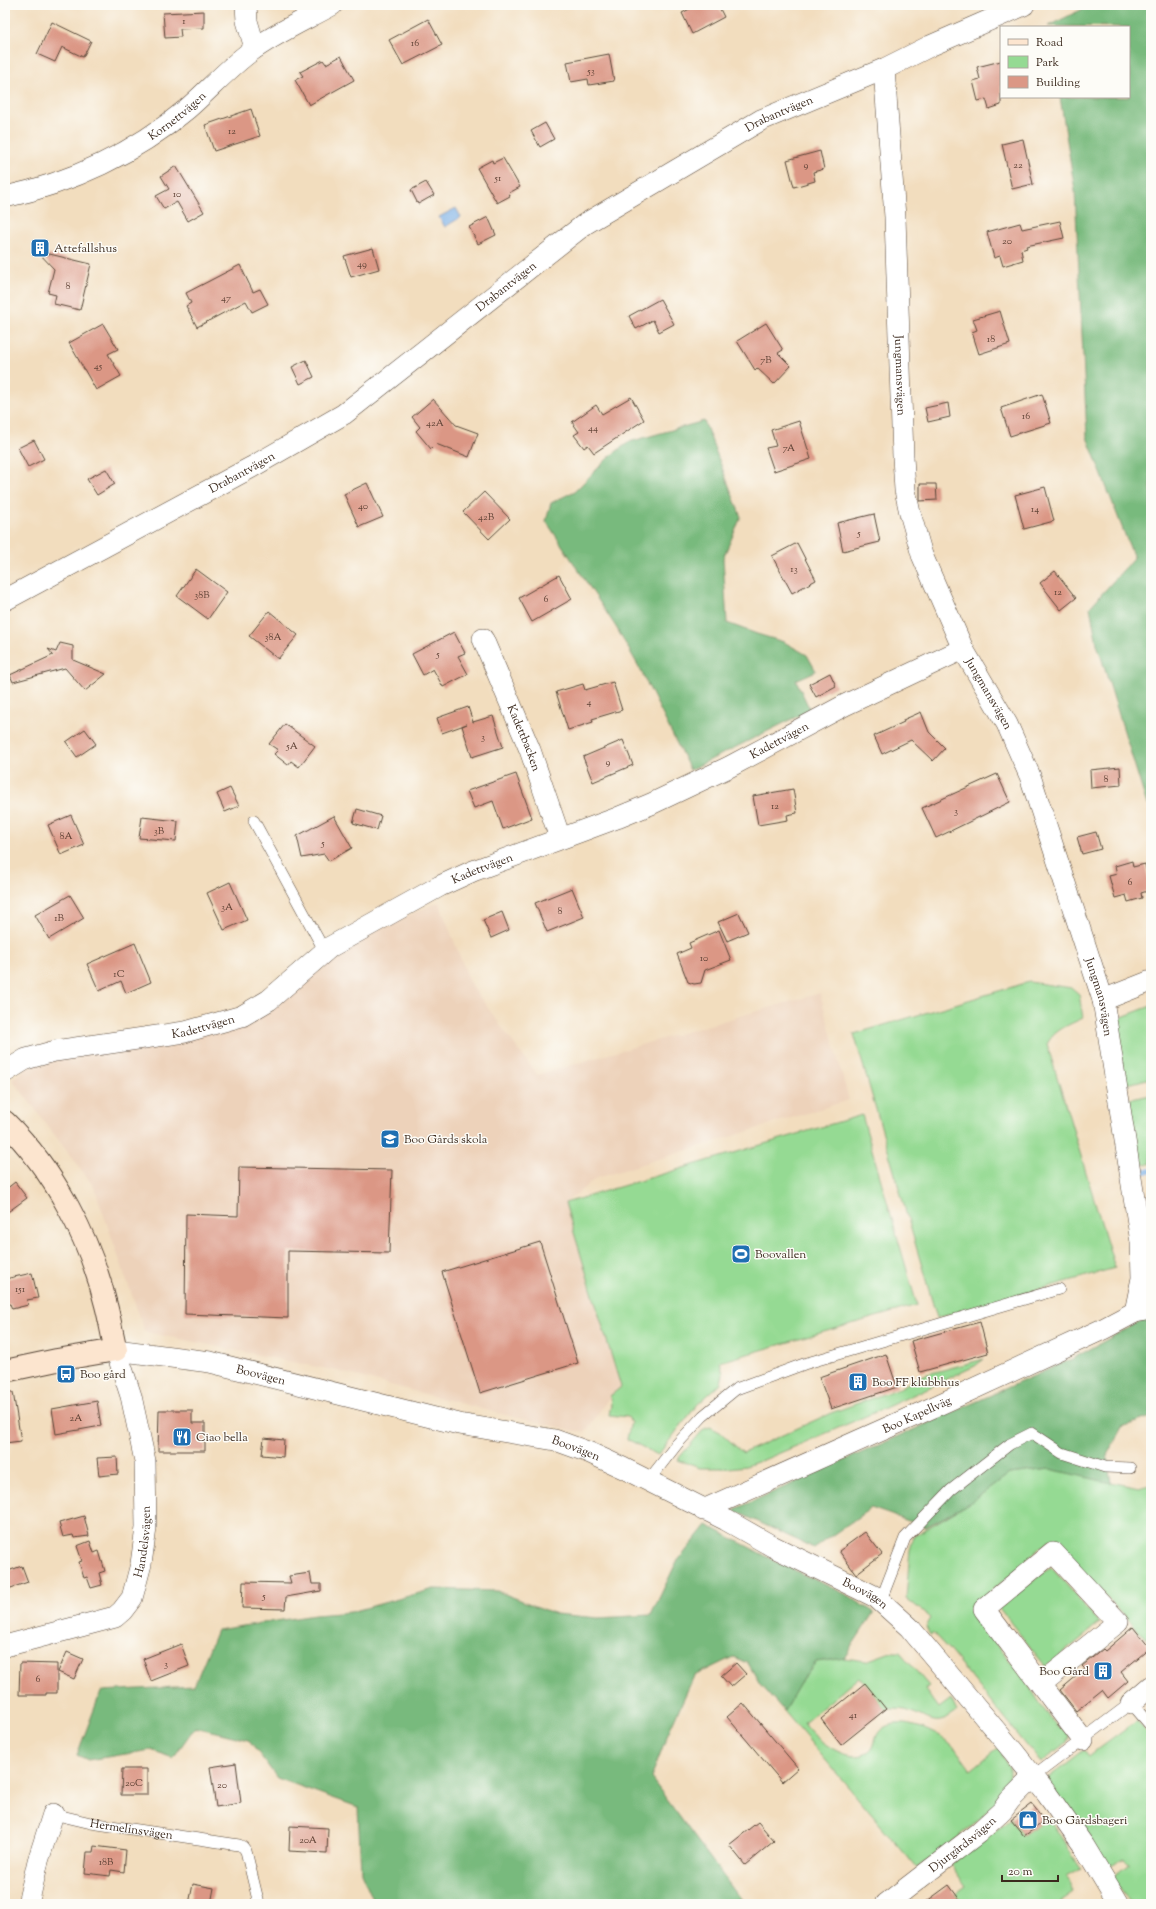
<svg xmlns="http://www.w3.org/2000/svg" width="1156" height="1909" viewBox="0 0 1156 1909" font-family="'Sorts Mill Goudy',serif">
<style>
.built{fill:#edd2ba}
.green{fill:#95da93;stroke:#688258}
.forest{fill:#78ba7d;stroke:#5a724e}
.water{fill:#78aee6;stroke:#5a6c82}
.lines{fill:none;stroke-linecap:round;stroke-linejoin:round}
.stream{stroke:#78aee6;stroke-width:5.5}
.building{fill:#db9785}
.lane-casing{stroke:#564536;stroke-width:12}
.street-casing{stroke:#564536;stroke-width:22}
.secondary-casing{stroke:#564536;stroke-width:24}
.lane{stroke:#fff;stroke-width:11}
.street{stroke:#fff;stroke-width:21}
.secondary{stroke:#fce5cf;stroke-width:22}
.labels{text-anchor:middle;stroke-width:3;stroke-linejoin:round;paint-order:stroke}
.number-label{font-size:10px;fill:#634538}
.street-label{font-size:12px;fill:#3b2a1e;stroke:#fdfcf7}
.poi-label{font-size:12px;fill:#3b2a1e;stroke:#fdfcf7;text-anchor:start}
</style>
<rect width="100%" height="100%" fill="#fdfcf7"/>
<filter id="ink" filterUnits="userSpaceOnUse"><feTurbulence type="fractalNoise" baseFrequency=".025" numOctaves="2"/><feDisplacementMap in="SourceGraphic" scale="8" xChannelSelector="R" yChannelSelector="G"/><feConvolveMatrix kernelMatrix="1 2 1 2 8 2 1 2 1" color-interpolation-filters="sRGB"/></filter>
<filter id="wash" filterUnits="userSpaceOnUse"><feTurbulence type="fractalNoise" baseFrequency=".012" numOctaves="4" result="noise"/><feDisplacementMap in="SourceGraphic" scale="16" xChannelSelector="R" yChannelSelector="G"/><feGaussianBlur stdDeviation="0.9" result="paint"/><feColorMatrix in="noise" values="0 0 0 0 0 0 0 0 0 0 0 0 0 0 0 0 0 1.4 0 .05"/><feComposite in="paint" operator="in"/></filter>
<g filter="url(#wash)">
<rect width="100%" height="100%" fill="#f2ddbe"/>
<!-- built -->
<path class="built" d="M439,902L471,985L537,1075L820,993L849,1100L597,1178L565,1203L621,1387L610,1396L585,1433L501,1414L337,1371L145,1332L94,1187L12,1079L35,1062L272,1005L376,929Z"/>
<!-- green -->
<path class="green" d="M1029,982L1072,988L1079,994L1083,1018C1069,1025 1055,1029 1047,1044L1115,1268L937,1318L854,1034Z
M1151,1006V1078L1124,1085L1116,1023L1122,1017Z
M1151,1095V1164L1137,1163L1125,1100Z
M862,1115L917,1305L720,1362L723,1374L721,1383L697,1405L658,1455L627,1439L631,1422L628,1417L609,1415L611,1405L610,1396L621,1387L565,1203Z
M984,1359L975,1366L887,1407L766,1459L746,1466L729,1468H700L677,1460L704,1429L710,1427L720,1432L743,1453L831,1413L900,1388L920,1376Z
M1050,1469L1139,1488L1151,1484V1644L1051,1539L969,1611L1023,1677L1049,1717L1069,1736L1067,1743L1041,1763L949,1650L933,1633L930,1635L926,1627L931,1618L906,1598L910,1550L914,1536L968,1504L1009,1474Z
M1051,1567L1100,1623L1046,1667L999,1608Z
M891,1652H900L929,1686L925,1689L939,1708L951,1699L957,1712C933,1731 928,1716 905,1710C899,1709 892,1709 886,1709L859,1677L804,1723C814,1739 849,1766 869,1752C878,1745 872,1734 885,1727C903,1717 938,1732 952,1746C959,1752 965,1762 971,1770L998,1748L1010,1766C1010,1771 1010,1779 1009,1784C1002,1806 937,1853 917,1868L784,1711L803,1678L816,1662L844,1658L866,1661Z
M1137,1721L1151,1737V1904H1131L1112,1878L1130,1864L1124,1858L1107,1868L1044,1781L1084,1750L1089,1756Z
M1049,1818L1081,1869L1067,1877L1074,1892L1057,1904H963L955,1894L966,1886L950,1864L1011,1819L1024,1836Z"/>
<!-- forest -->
<path class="forest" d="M1091,5H1151V804L1147,805L1097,644L1090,607L1134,558L1087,437L1075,191L1060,97H1129V27L1048,26Z
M704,421L741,517L723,558L727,623L757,634L784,642L807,655L816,671L796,680L810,710L690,770L639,667L616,627L546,521L551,503L575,491L609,457L629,442Z
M1146,1318H1151V1417L1122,1427L1107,1455L1111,1483L1050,1469L1009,1474L968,1504L926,1527L871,1508L814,1548L733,1510L1072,1359Z
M707,1525L779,1563L845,1594L874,1612L844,1658L816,1662L803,1678L784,1711L760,1684L748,1663L733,1657L694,1676L668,1733L651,1778L744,1904H375L361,1872L358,1807L277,1778L249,1740L195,1727L173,1758L151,1750L88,1760L77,1755L101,1691L194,1686L217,1630L315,1615L351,1612L434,1589L497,1591L556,1614L598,1618L651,1615L676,1563Z"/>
<!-- water -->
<path class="water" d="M456,208L461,217L445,227L439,217Z"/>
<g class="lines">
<!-- stream -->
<path class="stream" d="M1141,1171H1151"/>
</g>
<g id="blocks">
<!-- building -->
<path class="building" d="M697,5H718L724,17L692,34L682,13Z
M204,11V28L180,29L181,37L165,38L163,13Z
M428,19L442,45L403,65L389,40Z
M52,22L91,41L83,57L62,47L55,62L37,54Z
M609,54L614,81L589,85L588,79L571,82L567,62Z
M341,56L354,80L309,105L295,80L303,76L300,72L323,60L326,64Z
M1001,61V105L989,109L986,99L978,101L973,81L980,79L977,67Z
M251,109L260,136L214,151L205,125Z
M545,123L554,139L540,147L531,131Z
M1023,139L1033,184L1012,189L1002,144Z
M820,151L824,169L813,172L815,181L794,187L787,160Z
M503,158L520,187L509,193L510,196L497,203L477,168L492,160L493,163Z
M176,166L204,212L188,221L177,202L164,209L156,196L169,189L161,176Z
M426,182L434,195L418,204L411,190Z
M488,217L496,235L478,244L469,227Z
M1060,221L1064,238L1026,246L1027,248L1021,250L1023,260L1003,266L1000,256L994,258L987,232L1020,223L1022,229Z
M373,248L379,269L351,277L344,256Z
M37,251L91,264L80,310L54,304L56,295L48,293L54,269Z
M240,265L253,292L260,289L268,304L252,312L246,301L197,327L186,306L191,303L186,293Z
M660,299L674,324L659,332L653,320L636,329L629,316Z
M1000,311L1010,344L979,354L972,332L977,330L973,319Z
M766,323L783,350L778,353L791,366L774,384L757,368L755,370L737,341Z
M103,324L118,349L108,354L121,376L96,390L69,343Z
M306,360L314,377L300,384L292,367Z
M1042,394L1051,423L1010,436L1001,408Z
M631,397L644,420L594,453L588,445L584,448L574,435L579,432L572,422L596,405L602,414Z
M433,399L456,425L478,433L469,457L436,444L431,449L416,431L420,427L412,417Z
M948,403L950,417L928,422L925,408Z
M799,421L811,459L774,471L766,448L776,446L771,430Z
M34,440L44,459L28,467L18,448Z
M106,469L115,484L97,495L87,479Z
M367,483L383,517L359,527L344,494Z
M920,484H936L937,500L920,501Z
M1045,487L1054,521L1024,529L1015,495Z
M484,492L510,519L489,539L463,512Z
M874,514L880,542L843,551L837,523Z
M797,543L816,580L792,593L772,556Z
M196,569L227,592L208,619L177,596Z
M1055,571L1076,598L1061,610L1040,583Z
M559,575L572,599L532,622L519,598Z
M269,611L298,635L278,659L249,636Z
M454,632L465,653L458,656L468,674L443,687L433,669L423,675L412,654Z
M60,643L73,646V660L106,674L85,691L65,668L13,682L10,675L53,655L48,649L56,652Z
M830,673L836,686L816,697L809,684Z
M613,682L622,710L592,719L593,722L568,730L556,692L583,684L585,690Z
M468,707L473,722L493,716L503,747L472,757L462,726L467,724L442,733L437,718Z
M921,712L929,732L945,748L933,761L911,740L882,754L874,736L904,722L903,720Z
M285,724L315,746L299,767L291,761L288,765L274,754L278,750L269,744Z
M85,729L96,744L77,757L66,742Z
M623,740L633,765L593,782L583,757Z
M1120,767L1121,785L1091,788L1090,770Z
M516,774L532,818L503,829L493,801L474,808L467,791Z
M997,774L1010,802L936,838L922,808Z
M230,788L239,806L225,812L217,794Z
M793,789L797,813L787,815L788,820L758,825L753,796Z
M357,809L381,816L377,830L353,823Z
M71,815L84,845L61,855L48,825Z
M334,816L352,848L329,861L324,854L302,858L297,836Z
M142,817L178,821L176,841L139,838Z
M1096,832L1101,849L1082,854L1077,837Z
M1132,861L1133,867L1145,864L1151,890L1141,893L1142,898L1128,902L1126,895L1115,898L1109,876L1117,874L1115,866Z
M230,882L247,920L224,930L207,893Z
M572,888L584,917L547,932L535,903Z
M70,895L84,918L49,939L35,915Z
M502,912L509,930L491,938L483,920Z
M739,913L748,932L727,941L718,922Z
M719,930L731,960L705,970L701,983L694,984L688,982L677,954L691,948L689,943Z
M135,943L151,982L126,993L121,981L99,991L87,964Z
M239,1167L392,1170L389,1253L288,1251V1318L185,1314L186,1214L238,1216Z
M15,1182L27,1198L5,1214V1190Z
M540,1242L578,1363L480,1393L442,1272Z
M32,1273L38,1298L27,1300L28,1305L12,1309L10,1304L5,1305V1279Z
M980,1322L988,1353L920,1372L911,1341Z
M886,1354L897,1387L831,1409L819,1377Z
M5,1392H13L21,1441L5,1443Z
M97,1401L101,1426L56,1434L52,1409Z
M159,1410H192V1423H205V1451H158Z
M264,1438L284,1440L283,1457L262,1455Z
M117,1457L118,1474L99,1476L97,1458Z
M84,1516L89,1536L74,1538L73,1535L63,1537L59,1523Z
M865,1532L882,1554L856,1574L839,1551Z
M90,1541L94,1553L99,1551L105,1571L99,1573L102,1585L91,1588L87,1577L84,1578L79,1562L82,1561L77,1546Z
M22,1566L28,1582L5,1590V1572Z
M310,1573L312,1584H321V1591L286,1597L285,1609L242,1608L243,1582L291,1583L289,1576Z
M1133,1627L1150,1648L1121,1672L1128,1681L1108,1698L1102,1690L1076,1711L1060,1690L1085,1669L1082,1666L1103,1649L1105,1651Z
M181,1644L189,1666L151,1681L143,1659Z
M67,1652L83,1659L74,1679L58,1672Z
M20,1663L57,1664V1693H46V1695H19Z
M736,1663L746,1674L731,1687L721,1676Z
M865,1683L886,1709L841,1745L821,1719Z
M743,1703L798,1768L782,1782L727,1717Z
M236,1763L241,1803L216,1807L210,1767Z
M122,1769H147V1795H121Z
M1032,1804L1045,1821L1024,1836L1011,1820Z
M758,1822L774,1841L745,1865L729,1845Z
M290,1826L328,1828L327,1853L289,1851Z
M94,1846L126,1850L124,1872L111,1870L110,1876L85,1873L87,1852H93Z
M193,1884L214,1888L211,1904H189Z
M949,1885L963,1904H923Z"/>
</g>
</g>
<g filter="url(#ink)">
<use href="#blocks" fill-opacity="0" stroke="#564536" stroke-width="1"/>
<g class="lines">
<defs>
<g id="lane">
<path d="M254,821L324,950"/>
<path d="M648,1481L677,1444L703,1416L736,1389L804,1364L1059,1289"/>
<path d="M881,1600L905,1538L951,1490L1010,1444L1032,1433L1062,1453L1105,1467L1130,1468"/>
<path d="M1033,1777L1131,1703L1151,1726"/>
<path id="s1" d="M53,1814L91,1823L239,1845L243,1847L246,1851L259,1904"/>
</g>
<g id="street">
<path d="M246,5L247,21L255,48"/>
<path id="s2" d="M884,69L895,217L903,457L905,490L910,513L922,555L963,649L1007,724L1030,776L1103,1000L1141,1242L1142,1278L1135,1312"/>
<path id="s3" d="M5,197C71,183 135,153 187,109C208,91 227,69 250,52C274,34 305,20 332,5"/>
<path id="s4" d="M5,600L252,467L344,414L585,224L761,120L884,69L930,46L1024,5"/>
<path id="s5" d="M483,639L530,750L560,838"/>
<path d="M1103,1000L1151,981"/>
<path id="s6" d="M5,1072L26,1059L55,1051L185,1032L242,1016L269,1000L330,947L440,886L473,871L617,818L651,804L729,767L845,705L963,649"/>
<path id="s7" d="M703,1510L936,1406L1103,1329L1135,1312L1151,1309"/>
<path id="s8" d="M5,1646L115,1617L122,1611L132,1598L141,1564L146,1528L145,1461L131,1396L116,1350L210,1362L459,1424L555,1440L588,1452L623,1468L726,1520L772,1546L876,1597L909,1627L1013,1751L1047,1794L1084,1846L1119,1904"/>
<path d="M1041,1684L1118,1622L1053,1552L984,1609L1083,1740"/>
<path d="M1131,1703L1151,1686"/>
<path d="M28,1904L38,1861L53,1814"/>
<path id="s9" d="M886,1904L978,1833L1002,1811L1010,1800L1033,1777"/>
</g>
<path id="secondary" d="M5,1122C54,1170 90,1238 106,1305C110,1320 112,1335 116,1350L57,1360L5,1371"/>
</defs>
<!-- lane casing -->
<use href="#lane" class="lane-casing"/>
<!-- street casing -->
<use href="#street" class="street-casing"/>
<!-- secondary casing -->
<use href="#secondary" class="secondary-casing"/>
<!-- lane -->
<use href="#lane" class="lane"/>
<!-- street -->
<use href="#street" class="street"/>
<!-- secondary -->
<use href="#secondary" class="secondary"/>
</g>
</g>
<!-- icons -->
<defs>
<symbol id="building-square" viewBox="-11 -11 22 22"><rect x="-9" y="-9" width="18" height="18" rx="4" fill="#1f6fb2" stroke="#fdfcf7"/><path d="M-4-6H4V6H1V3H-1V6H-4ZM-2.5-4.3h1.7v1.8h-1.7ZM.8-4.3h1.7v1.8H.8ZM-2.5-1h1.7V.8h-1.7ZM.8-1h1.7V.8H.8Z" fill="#fff"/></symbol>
<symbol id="school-square" viewBox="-11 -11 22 22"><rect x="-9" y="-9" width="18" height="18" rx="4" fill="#1f6fb2" stroke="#fdfcf7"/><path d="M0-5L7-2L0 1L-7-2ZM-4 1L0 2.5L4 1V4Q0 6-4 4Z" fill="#fff"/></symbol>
<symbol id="stadium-square" viewBox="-11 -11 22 22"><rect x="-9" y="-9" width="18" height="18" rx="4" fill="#1f6fb2" stroke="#fdfcf7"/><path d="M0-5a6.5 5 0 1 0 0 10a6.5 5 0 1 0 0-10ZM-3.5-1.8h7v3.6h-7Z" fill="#fff"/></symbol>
<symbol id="bus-square" viewBox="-11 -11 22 22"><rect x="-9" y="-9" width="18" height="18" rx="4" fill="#1f6fb2" stroke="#fdfcf7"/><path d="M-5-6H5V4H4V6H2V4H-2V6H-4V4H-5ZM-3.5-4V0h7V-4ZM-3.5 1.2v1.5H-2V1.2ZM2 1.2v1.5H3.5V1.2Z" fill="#fff"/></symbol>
<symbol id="restaurant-square" viewBox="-11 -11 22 22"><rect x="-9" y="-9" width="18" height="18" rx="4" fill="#1f6fb2" stroke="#fdfcf7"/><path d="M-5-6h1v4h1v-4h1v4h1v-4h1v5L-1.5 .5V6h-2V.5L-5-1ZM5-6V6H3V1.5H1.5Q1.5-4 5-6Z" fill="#fff"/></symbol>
<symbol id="shop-square" viewBox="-11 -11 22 22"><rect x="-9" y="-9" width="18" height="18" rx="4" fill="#1f6fb2" stroke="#fdfcf7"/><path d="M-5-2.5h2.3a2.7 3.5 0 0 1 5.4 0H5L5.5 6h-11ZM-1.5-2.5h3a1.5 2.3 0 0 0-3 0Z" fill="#fff"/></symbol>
</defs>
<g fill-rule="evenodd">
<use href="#building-square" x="29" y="237" width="22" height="22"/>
<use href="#school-square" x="379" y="1128" width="22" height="22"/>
<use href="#stadium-square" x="730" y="1243" width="22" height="22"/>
<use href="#bus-square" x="55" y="1363" width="22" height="22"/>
<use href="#building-square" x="847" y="1371" width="22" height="22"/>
<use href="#restaurant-square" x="171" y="1426" width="22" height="22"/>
<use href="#building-square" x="1092" y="1660" width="22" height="22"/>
<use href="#shop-square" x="1017" y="1809" width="22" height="22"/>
</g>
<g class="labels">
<!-- number labels -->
<g class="number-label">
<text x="184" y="24">1</text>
<text x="415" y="46">16</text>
<text x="591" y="74">53</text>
<text x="232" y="134">12</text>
<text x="806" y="168">9</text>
<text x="1018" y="168">22</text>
<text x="498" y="181">51</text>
<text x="177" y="197">10</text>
<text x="1007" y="244">20</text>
<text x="362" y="267">49</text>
<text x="68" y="289">8</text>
<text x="226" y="301">47</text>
<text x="991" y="342">18</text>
<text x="766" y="363">7B</text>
<text x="98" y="369">45</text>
<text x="1026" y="419">16</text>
<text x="435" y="426">42A</text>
<text x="593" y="431">44</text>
<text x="789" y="451">7A</text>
<text x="363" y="509">40</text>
<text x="1035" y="512">14</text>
<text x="486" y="520">42B</text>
<text x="859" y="536">5</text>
<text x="794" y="572">13</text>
<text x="1058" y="595">12</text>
<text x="202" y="598">38B</text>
<text x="546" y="602">6</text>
<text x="273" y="640">38A</text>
<text x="438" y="657">5</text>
<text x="589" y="705">4</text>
<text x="483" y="740">3</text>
<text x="292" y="749">5A</text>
<text x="608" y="765">9</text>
<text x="1106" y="782">8</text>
<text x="775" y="809">12</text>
<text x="956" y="814">3</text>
<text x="159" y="834">3B</text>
<text x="66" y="839">8A</text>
<text x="323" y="846">5</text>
<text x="1130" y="885">6</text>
<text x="227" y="910">3A</text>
<text x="560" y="914">8</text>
<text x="59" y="921">1B</text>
<text x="704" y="961">10</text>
<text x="119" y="977">1C</text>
<text x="20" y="1292">151</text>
<text x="76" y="1421">2A</text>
<text x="264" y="1599">5</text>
<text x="166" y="1667">3</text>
<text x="38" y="1682">6</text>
<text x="853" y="1718">41</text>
<text x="134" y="1786">20C</text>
<text x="222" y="1788">20</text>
<text x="308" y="1843">20A</text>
<text x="106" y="1865">18B</text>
</g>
<!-- street labels -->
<g class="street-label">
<text dy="4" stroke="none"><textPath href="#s4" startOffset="917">Drabantvägen</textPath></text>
<text dy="4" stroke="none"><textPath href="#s3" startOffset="192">Kornettvägen</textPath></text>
<text dy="4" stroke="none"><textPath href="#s4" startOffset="593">Drabantvägen</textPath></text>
<text dy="4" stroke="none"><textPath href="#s2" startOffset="307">Jungmansvägen</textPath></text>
<text dy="4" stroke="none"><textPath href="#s4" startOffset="269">Drabantvägen</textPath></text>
<text dy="4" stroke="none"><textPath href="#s2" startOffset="643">Jungmansvägen</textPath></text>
<text dy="4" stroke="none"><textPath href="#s5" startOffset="107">Kadettbacken</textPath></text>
<text dy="4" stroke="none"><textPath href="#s6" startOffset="853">Kadettvägen</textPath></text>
<text dy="4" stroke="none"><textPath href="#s6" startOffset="529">Kadettvägen</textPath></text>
<text dy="4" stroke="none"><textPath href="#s2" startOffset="967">Jungmansvägen</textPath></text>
<text dy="4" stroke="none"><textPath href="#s6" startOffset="205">Kadettvägen</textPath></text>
<text dy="4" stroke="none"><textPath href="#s8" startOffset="540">Boovägen</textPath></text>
<text dy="4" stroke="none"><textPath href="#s7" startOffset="234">Boo Kapellväg</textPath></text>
<text dy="4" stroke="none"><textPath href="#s8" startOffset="864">Boovägen</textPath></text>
<text dy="4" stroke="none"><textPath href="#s8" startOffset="197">Handelsvägen</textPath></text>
<text dy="4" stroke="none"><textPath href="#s8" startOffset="1188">Boovägen</textPath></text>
<text dy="4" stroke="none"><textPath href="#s1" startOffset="80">Hermelinsvägen</textPath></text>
<text dy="4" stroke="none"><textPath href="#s9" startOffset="97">Djurgårdsvägen</textPath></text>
</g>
<!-- poi labels -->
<g class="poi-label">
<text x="54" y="252">Attefallshus</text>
<text x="404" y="1143">Boo Gårds skola</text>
<text x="755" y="1258">Boovallen</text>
<text x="80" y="1378">Boo gård</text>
<text x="872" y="1386">Boo FF klubbhus</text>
<text x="196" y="1441">Ciao bella</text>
<text x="1089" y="1675" text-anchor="end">Boo Gård</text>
<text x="1042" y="1824">Boo Gårdsbageri</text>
</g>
</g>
<!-- margin -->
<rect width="1156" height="1909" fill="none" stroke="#fdfcf7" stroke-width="20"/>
<!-- legend -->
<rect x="1000" y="26" width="130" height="72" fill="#fdfcf7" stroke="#afa8a0"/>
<rect x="1008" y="39" width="20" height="6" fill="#fce5cf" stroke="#afa8a0"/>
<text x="1036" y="46" font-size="12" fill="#3b2a1e">Road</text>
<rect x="1008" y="56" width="20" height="12" fill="#95da93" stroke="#afa8a0"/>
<text x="1036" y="66" font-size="12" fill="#3b2a1e">Park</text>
<rect x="1008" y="76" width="20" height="12" fill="#db9785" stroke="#afa8a0"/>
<text x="1036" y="86" font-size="12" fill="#3b2a1e">Building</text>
<!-- scale -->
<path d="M1002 1875v6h56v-6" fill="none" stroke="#3b2a1e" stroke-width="2"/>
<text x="1008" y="1875" font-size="12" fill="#3b2a1e" stroke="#fdfcf7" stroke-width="3" paint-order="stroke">20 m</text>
</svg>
